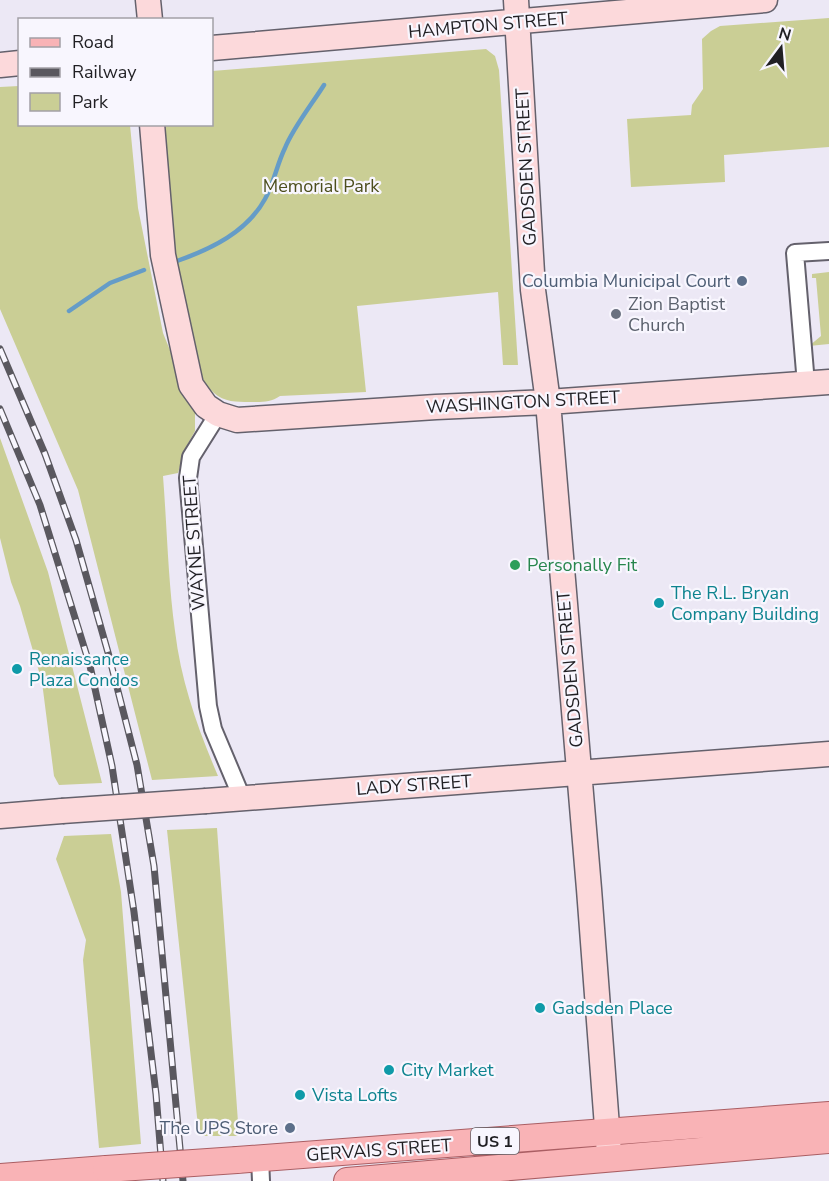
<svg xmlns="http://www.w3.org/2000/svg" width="829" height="1181" viewBox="0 0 829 1181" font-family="'Nunito Sans',sans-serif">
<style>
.green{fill:#cace95}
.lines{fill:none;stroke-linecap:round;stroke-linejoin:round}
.stream{stroke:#659cc7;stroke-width:4.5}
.street-casing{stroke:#64616c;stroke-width:20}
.secondary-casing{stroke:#64616c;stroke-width:27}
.primary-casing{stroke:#aa5e63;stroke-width:28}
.street{stroke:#fff;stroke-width:16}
.secondary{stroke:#fcd9db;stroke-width:24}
.primary{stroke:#f9b3b6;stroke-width:26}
.rail-casing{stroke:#5a585f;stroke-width:7}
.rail{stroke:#f8f6fe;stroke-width:4.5;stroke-dasharray:14;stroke-linecap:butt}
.secondary-bridge-casing{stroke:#64616c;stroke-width:27;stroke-linecap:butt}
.primary-bridge-casing{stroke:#aa5e63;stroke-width:28;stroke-linecap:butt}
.secondary-bridge{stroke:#fcd9db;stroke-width:24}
.primary-bridge{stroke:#f9b3b6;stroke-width:26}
.service-dot{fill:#5c6f8a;stroke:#f8f6fe;stroke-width:2}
.worship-dot{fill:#6b7280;stroke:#f8f6fe;stroke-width:2}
.leisure-dot{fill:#2e9e5b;stroke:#f8f6fe;stroke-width:2}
.culture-dot{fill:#0f9aa8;stroke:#f8f6fe;stroke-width:2}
.labels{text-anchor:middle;stroke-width:4.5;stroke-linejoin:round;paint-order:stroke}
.shield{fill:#f8f6fe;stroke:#616065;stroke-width:1.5}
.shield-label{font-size:16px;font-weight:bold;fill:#201f23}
.street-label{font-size:18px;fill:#201f23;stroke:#f8f6fe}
.park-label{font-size:18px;fill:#4c4e1d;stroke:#f8f6fe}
.service-label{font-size:18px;fill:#4e5e75;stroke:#f8f6fe;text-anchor:end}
.worship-label{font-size:18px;fill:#5b616d;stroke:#f8f6fe;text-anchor:start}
.leisure-label{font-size:18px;fill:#27864d;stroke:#f8f6fe;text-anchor:start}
.culture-label{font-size:18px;fill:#0d838f;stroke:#f8f6fe;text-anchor:start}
</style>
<rect width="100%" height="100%" fill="#ece8f5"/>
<!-- green -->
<path class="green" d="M829,18V147L724,155L725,182L631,187L627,119L691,115L692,105L703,89L702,39L711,31L720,26Z
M486,49L495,56L499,70L518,365H503L498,292L357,306L366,392L280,396C270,403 261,402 249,402C237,402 224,402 214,393C197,378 195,352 190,330C174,262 168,194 165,125L212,124V71Z
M19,86L20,124L130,125L138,208L163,333L195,412V431L185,449L178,473L163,476C167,527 168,580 175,631C181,682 198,729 218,776L152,780L78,490L0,309V87Z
M829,272V344L809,346L821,336L816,278H812V274Z
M0,438L48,572L102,783L59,785L54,776L42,682L20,606L11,582L0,538Z
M217,828L239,1136H199L167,830Z
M111,834L121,892L141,1144L99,1148L83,960L86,940L56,859L64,836Z"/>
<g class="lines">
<!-- stream -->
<path class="stream" d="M177,261C211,249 247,232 265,199C274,183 277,164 285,148C293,128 312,104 324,85
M69,311L110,283L144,270"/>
<defs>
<path id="street" d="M806,384L795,253L829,251
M218,414L191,457L188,478L208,706L213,729L242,798
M260,1158L261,1181"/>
<path id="secondary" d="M148,0L150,20
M516,0L533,290L548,402L589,889L609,1153
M212,48L765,0
M0,65L20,63
M152,124L163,255L191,385L206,406L218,414L237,420L436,407L548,402L829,382
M206,801L829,754
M0,816L62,811"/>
<path id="primary" d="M237,1160L829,1115
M0,1177L106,1169
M347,1181L829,1140"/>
</defs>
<!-- street casing -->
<use href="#street" class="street-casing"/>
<!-- secondary casing -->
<use href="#secondary" class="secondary-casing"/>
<!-- primary casing -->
<use href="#primary" class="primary-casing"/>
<!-- street -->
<use href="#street" class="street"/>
<!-- secondary -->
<use href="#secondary" class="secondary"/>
<!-- primary -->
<use href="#primary" class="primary"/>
<defs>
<path id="rail" d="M0,349L45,454L76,540L109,656L137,765L154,866L183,1181
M0,409L40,505L90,666L112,766L134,912L156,1094L163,1181"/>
</defs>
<!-- rail casing -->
<use href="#rail" class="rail-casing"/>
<!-- rail -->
<use href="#rail" class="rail"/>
<defs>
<path id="secondary-bridge" d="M62,811L206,801"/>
<path id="primary-bridge" d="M106,1169L237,1160"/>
</defs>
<!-- secondary-bridge casing -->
<use href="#secondary-bridge" class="secondary-bridge-casing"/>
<!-- primary-bridge casing -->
<use href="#primary-bridge" class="primary-bridge-casing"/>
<!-- secondary-bridge -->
<use href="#secondary-bridge" class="secondary-bridge"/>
<!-- primary-bridge -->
<use href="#primary-bridge" class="primary-bridge"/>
</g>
<!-- markers -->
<g class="service-dot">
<circle cx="742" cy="281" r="6"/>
<circle cx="290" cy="1128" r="6"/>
</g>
<circle class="worship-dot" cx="616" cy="314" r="6"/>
<circle class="leisure-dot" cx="515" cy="565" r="6"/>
<g class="culture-dot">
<circle cx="659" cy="603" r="6"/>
<circle cx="17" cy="669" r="6"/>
<circle cx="540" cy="1008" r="6"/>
<circle cx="389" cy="1070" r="6"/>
<circle cx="300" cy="1095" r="6"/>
</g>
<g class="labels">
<!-- shield labels -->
<rect class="shield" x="471" y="1128" width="48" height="26" rx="4.5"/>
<g class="shield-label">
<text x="495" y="1147">US 1</text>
</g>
<!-- street labels -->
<g class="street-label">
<text transform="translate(488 25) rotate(-5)" y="6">HAMPTON STREET</text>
<text transform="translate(526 167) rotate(-93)" y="6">GADSDEN STREET</text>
<text transform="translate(523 402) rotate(-3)" y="6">WASHINGTON STREET</text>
<text transform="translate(194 543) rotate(-94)" y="6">WAYNE STREET</text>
<text transform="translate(570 669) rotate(-95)" y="6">GADSDEN STREET</text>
<text transform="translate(414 785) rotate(-4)" y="6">LADY STREET</text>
<text transform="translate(379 1150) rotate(-4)" y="6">GERVAIS STREET</text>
</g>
<!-- park labels -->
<g class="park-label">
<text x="321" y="192">Memorial Park</text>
</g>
<!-- service labels -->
<g class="service-label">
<text x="730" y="287">Columbia Municipal Court</text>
<text x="278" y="1134">The UPS Store</text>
</g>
<!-- worship labels -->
<g class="worship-label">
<text x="628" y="310">Zion Baptist<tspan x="628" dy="21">Church</tspan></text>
</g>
<!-- leisure labels -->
<g class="leisure-label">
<text x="527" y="571">Personally Fit</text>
</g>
<!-- culture labels -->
<g class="culture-label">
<text x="671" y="599">The R.L. Bryan<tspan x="671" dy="21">Company Building</tspan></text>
<text x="29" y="665">Renaissance<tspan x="29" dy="21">Plaza Condos</tspan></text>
<text x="552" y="1014">Gadsden Place</text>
<text x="401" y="1076">City Market</text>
<text x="312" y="1101">Vista Lofts</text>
</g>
</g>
<!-- legend -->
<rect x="18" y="18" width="195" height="108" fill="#f8f6fe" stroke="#a2a0a6" stroke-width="1.5"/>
<rect x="30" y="38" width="30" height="9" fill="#f9b3b6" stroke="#a2a0a6" stroke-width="1.5"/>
<text x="72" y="48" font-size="18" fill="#201f23">Road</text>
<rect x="30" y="68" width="30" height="9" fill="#5a585f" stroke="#a2a0a6" stroke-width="1.5"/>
<text x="72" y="78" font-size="18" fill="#201f23">Railway</text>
<rect x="30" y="93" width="30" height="18" fill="#cace95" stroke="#a2a0a6" stroke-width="1.5"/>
<text x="72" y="108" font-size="18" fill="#201f23">Park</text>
<!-- north arrow -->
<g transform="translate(781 48) rotate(16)" stroke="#f8f6fe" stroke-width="4.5" paint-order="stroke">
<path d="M0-4.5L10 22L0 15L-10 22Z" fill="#201f23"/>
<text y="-9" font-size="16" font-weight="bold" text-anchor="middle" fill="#201f23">N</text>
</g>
</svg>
